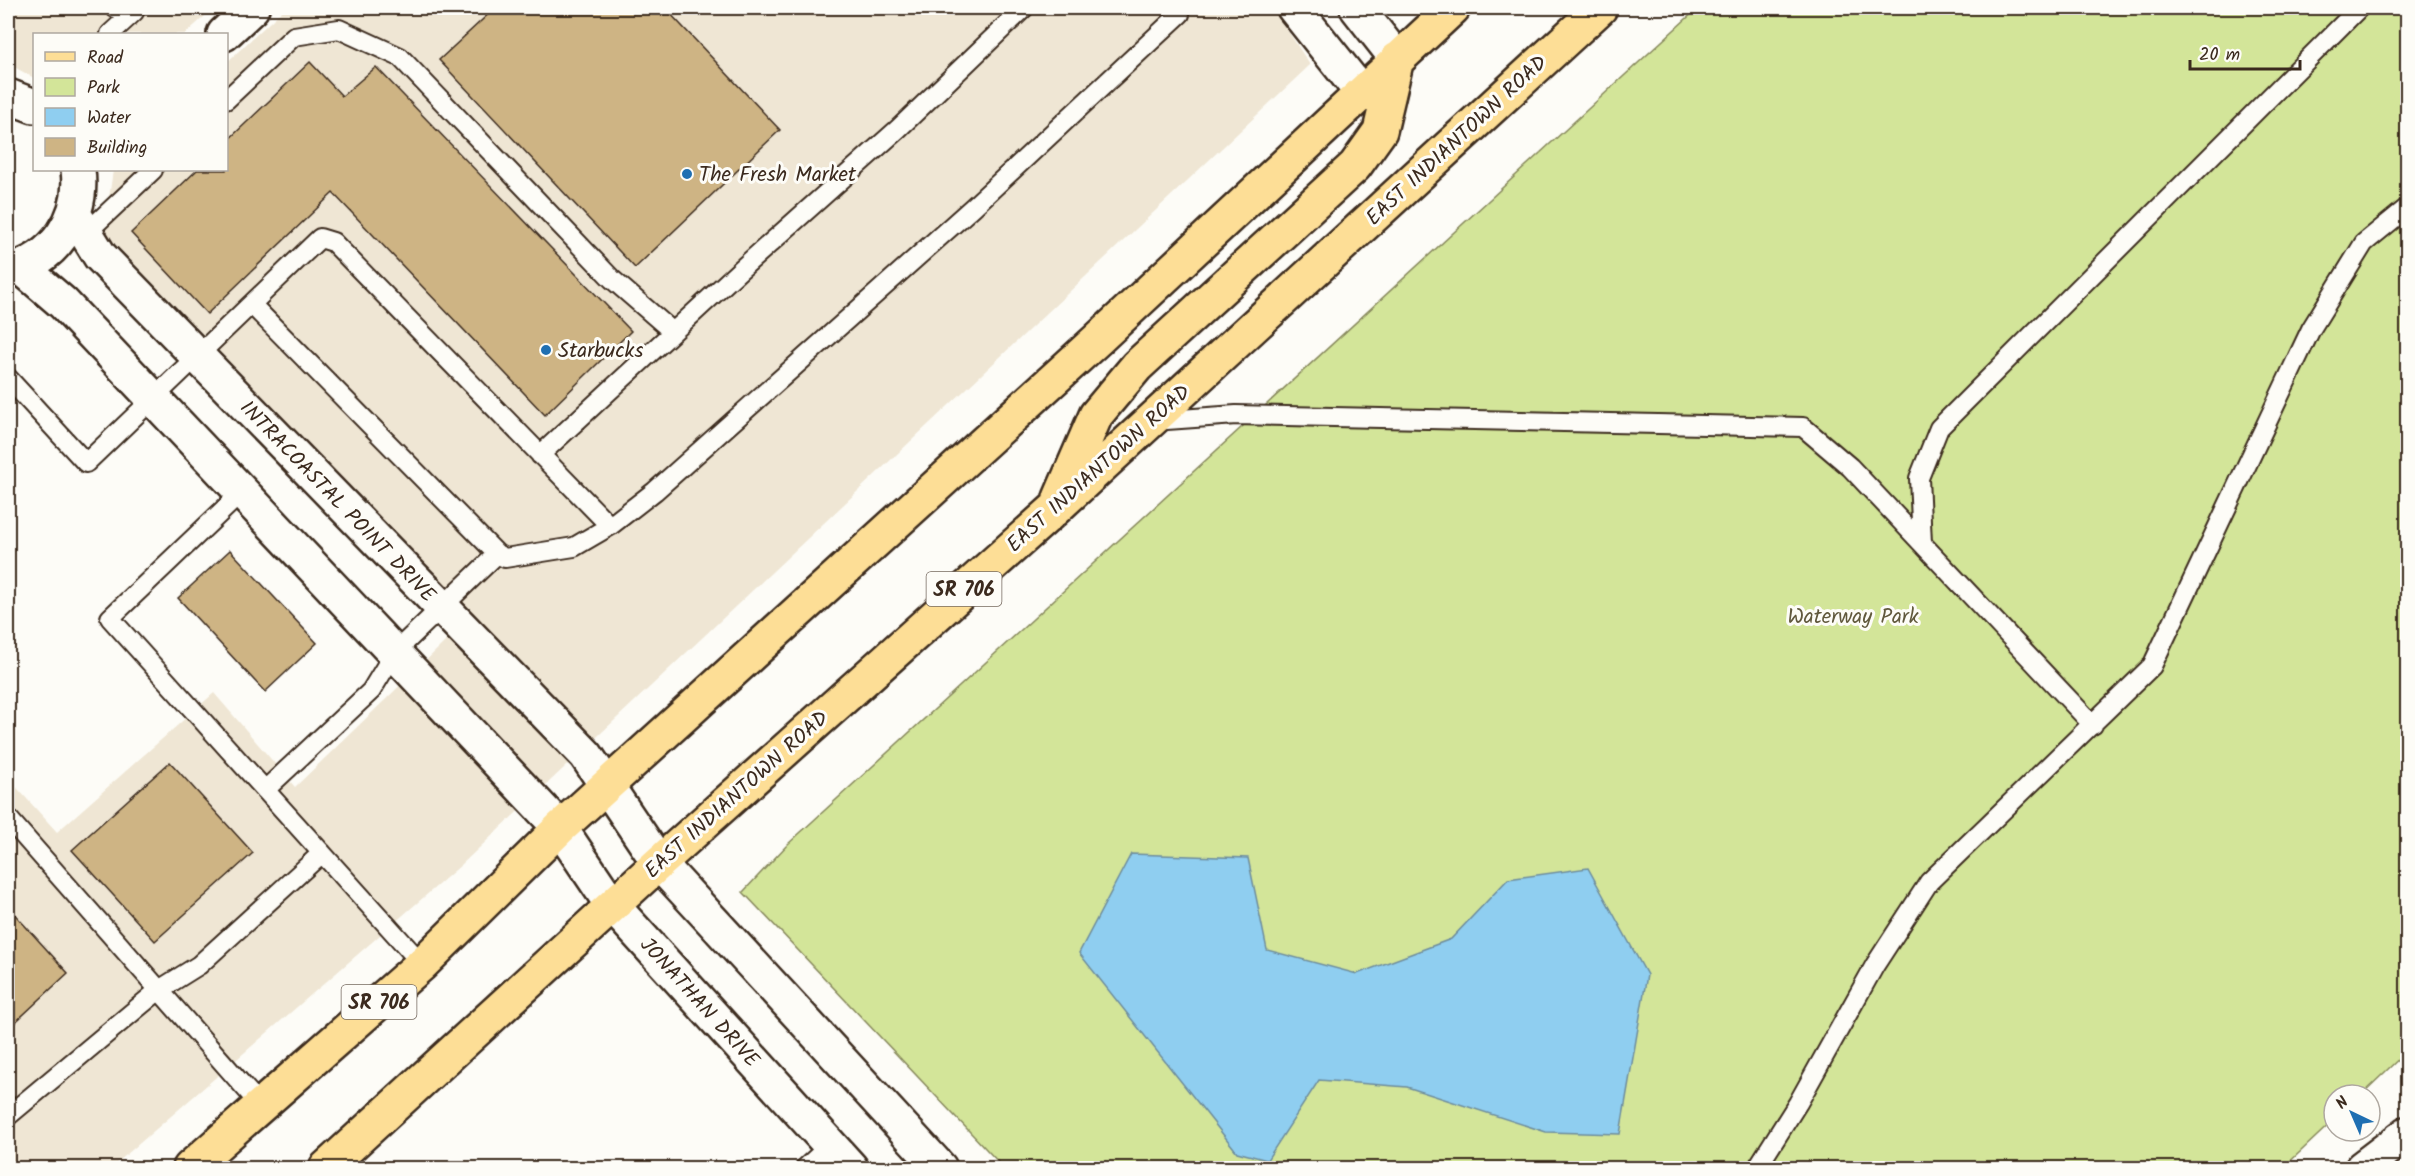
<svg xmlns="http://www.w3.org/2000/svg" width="2415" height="1176" viewBox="0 0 2415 1176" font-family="Kalam,sans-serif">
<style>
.built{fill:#efe6d4}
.green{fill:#d3e599;stroke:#87885c;stroke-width:1.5}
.water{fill:#8fcef0;stroke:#6d8c9c;stroke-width:1.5}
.building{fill:#ceb484;stroke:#3b2a1e;stroke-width:1.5}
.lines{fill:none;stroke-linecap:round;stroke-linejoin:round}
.service-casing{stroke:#3b2a1e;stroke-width:22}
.minor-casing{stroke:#3b2a1e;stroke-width:38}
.primary-casing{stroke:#3b2a1e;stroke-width:38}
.service{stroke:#fdfcf7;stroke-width:18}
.minor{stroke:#fdfcf7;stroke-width:33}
.primary{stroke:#fdde96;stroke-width:33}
.poi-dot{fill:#1f6fb2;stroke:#fdfcf7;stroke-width:2}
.labels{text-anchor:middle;stroke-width:6;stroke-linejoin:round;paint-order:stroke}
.shield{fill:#fdfcf7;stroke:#75695f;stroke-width:1.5}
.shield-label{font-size:20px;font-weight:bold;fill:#3b2a1e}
.street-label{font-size:21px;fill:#3b2a1e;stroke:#fdfcf7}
.poi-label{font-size:21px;fill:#3b2a1e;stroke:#fdfcf7;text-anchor:start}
.park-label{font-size:21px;fill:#61593d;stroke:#fdfcf7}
</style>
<rect width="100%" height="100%" fill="#fdfcf7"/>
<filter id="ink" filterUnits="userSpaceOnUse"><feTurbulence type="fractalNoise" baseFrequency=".0167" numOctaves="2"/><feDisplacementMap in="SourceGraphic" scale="12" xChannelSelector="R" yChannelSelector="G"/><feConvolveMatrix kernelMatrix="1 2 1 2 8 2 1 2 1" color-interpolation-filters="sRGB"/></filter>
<g filter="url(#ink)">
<!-- built -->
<path class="built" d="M8,8H214L185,34H34V78L16,68L8,67Z
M285,8H1273L1310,65L461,865L111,1168H8V778L57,832L214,693L295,787L474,614L104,233L113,170H226L227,62Z"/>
<!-- green -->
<path class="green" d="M1698,8H2407V1051L2361,1095H2334V1120L2283,1168H1004L743,892L788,844Z"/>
<!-- water -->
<path class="water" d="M1131,854L1248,858L1267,950L1357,974L1451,939L1508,879L1588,868L1647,975L1620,1134L1546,1132L1407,1087L1319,1080L1267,1160L1237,1152L1079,953Z"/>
<!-- building -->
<path class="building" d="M495,8H665L780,130L635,268L439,60Z
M310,62L342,96L376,67L631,331L545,415L333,193L207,314L131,233L197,170H226V142Z
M8,455L15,464L8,471Z
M230,550L317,643L265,692L178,598Z
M170,762L253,853L155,941L72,850Z
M8,907L68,973L8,1029Z"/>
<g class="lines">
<defs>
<path id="service" d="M110,34L134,12L115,8
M226,100L294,36L339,29L400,57L612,279L673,332
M85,234L153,170
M252,305L497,554L505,558L574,547L610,526L655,491L973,207L1180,14L1174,8
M8,378L86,463L320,238L333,242L610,526
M1153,421L1236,415L1803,427L1850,467L2093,725
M540,455L739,271L898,129L1024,8
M242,492L110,618L422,964
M1922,543L1919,478L1939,428L2359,8
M265,790L371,691L394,653L497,554
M8,818L261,1106
M8,1116L159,990L199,965L322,853
M805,1168L830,1145
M1757,1168L1798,1103L1875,965L1929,882L2152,666L2311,329L2364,243L2408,207"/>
<path id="minor" d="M1294,8L1361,92
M1357,8L1397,59
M224,34L252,8
M8,96L34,106
M74,214L100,256L586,755L659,863L940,1168
M21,267L63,303L560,828L612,905L851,1168
M8,271C55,260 84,217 78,170
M2362,1168L2408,1133"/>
<path id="primary" d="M1060,498L1096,415L1137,366L1355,166L1380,131L1397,59
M190,1168L422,964L560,828L1097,340L1453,8
M326,1168L659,863L1056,508L1600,8"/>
</defs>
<!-- service casing -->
<use href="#service" class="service-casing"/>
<!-- minor casing -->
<use href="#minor" class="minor-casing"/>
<!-- primary casing -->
<use href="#primary" class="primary-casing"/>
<!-- service -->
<use href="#service" class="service"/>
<!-- minor -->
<use href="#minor" class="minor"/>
<!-- primary -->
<use href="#primary" class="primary"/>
</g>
</g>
<!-- markers -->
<g class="poi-dot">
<circle cx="687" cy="174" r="6"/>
<circle cx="546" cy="350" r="6"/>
</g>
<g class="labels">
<!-- shield labels -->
<g class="shield">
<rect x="926.5" y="572" width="75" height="34" rx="4.5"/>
<rect x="341.5" y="985" width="75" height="34" rx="4.5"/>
</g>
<g class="shield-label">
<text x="964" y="596">SR 706</text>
<text x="379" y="1009">SR 706</text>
</g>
<!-- street labels -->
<g class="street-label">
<text transform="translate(1456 140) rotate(-43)" y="7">EAST INDIANTOWN ROAD</text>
<text transform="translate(1098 468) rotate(-42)" y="7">EAST INDIANTOWN ROAD</text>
<text transform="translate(338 501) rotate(46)" y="7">INTRACOASTAL POINT DRIVE</text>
<text transform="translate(736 794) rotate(-42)" y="7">EAST INDIANTOWN ROAD</text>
<text transform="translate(700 1002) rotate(48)" y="7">JONATHAN DRIVE</text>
</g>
<!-- poi labels -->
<g class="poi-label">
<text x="699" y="181">The Fresh Market</text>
<text x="558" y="357">Starbucks</text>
</g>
<!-- park labels -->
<g class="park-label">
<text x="1853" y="623">Waterway Park</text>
</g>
</g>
<!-- margin -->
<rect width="2415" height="1176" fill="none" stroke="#fdfcf7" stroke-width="30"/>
<rect x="15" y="15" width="2385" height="1146" fill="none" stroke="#3b2a1e" stroke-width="2" filter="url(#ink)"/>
<!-- legend -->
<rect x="33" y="33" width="195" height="138" fill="#fdfcf7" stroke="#afa8a0" stroke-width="1.5"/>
<rect x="45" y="52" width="30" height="9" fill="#fdde96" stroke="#afa8a0" stroke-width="1.5"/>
<text x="87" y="63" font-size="18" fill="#3b2a1e">Road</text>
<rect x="45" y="78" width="30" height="18" fill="#d3e599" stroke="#afa8a0" stroke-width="1.5"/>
<text x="87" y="93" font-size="18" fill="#3b2a1e">Park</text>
<rect x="45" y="108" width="30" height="18" fill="#8fcef0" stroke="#afa8a0" stroke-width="1.5"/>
<text x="87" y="123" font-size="18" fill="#3b2a1e">Water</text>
<rect x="45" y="138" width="30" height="18" fill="#ceb484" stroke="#afa8a0" stroke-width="1.5"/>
<text x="87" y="153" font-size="18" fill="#3b2a1e">Building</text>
<!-- north arrow -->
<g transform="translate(2352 1113) rotate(316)"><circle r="28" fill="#fdfcf7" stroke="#afa8a0" stroke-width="1.5"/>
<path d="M0-4.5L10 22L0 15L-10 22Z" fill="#1f6fb2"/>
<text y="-9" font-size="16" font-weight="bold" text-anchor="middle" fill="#3b2a1e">N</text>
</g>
<!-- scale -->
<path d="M2190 60v9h110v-9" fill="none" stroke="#3b2a1e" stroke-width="3"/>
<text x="2199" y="60" font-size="18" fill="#3b2a1e" stroke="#fdfcf7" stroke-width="4.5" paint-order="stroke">20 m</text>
</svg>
